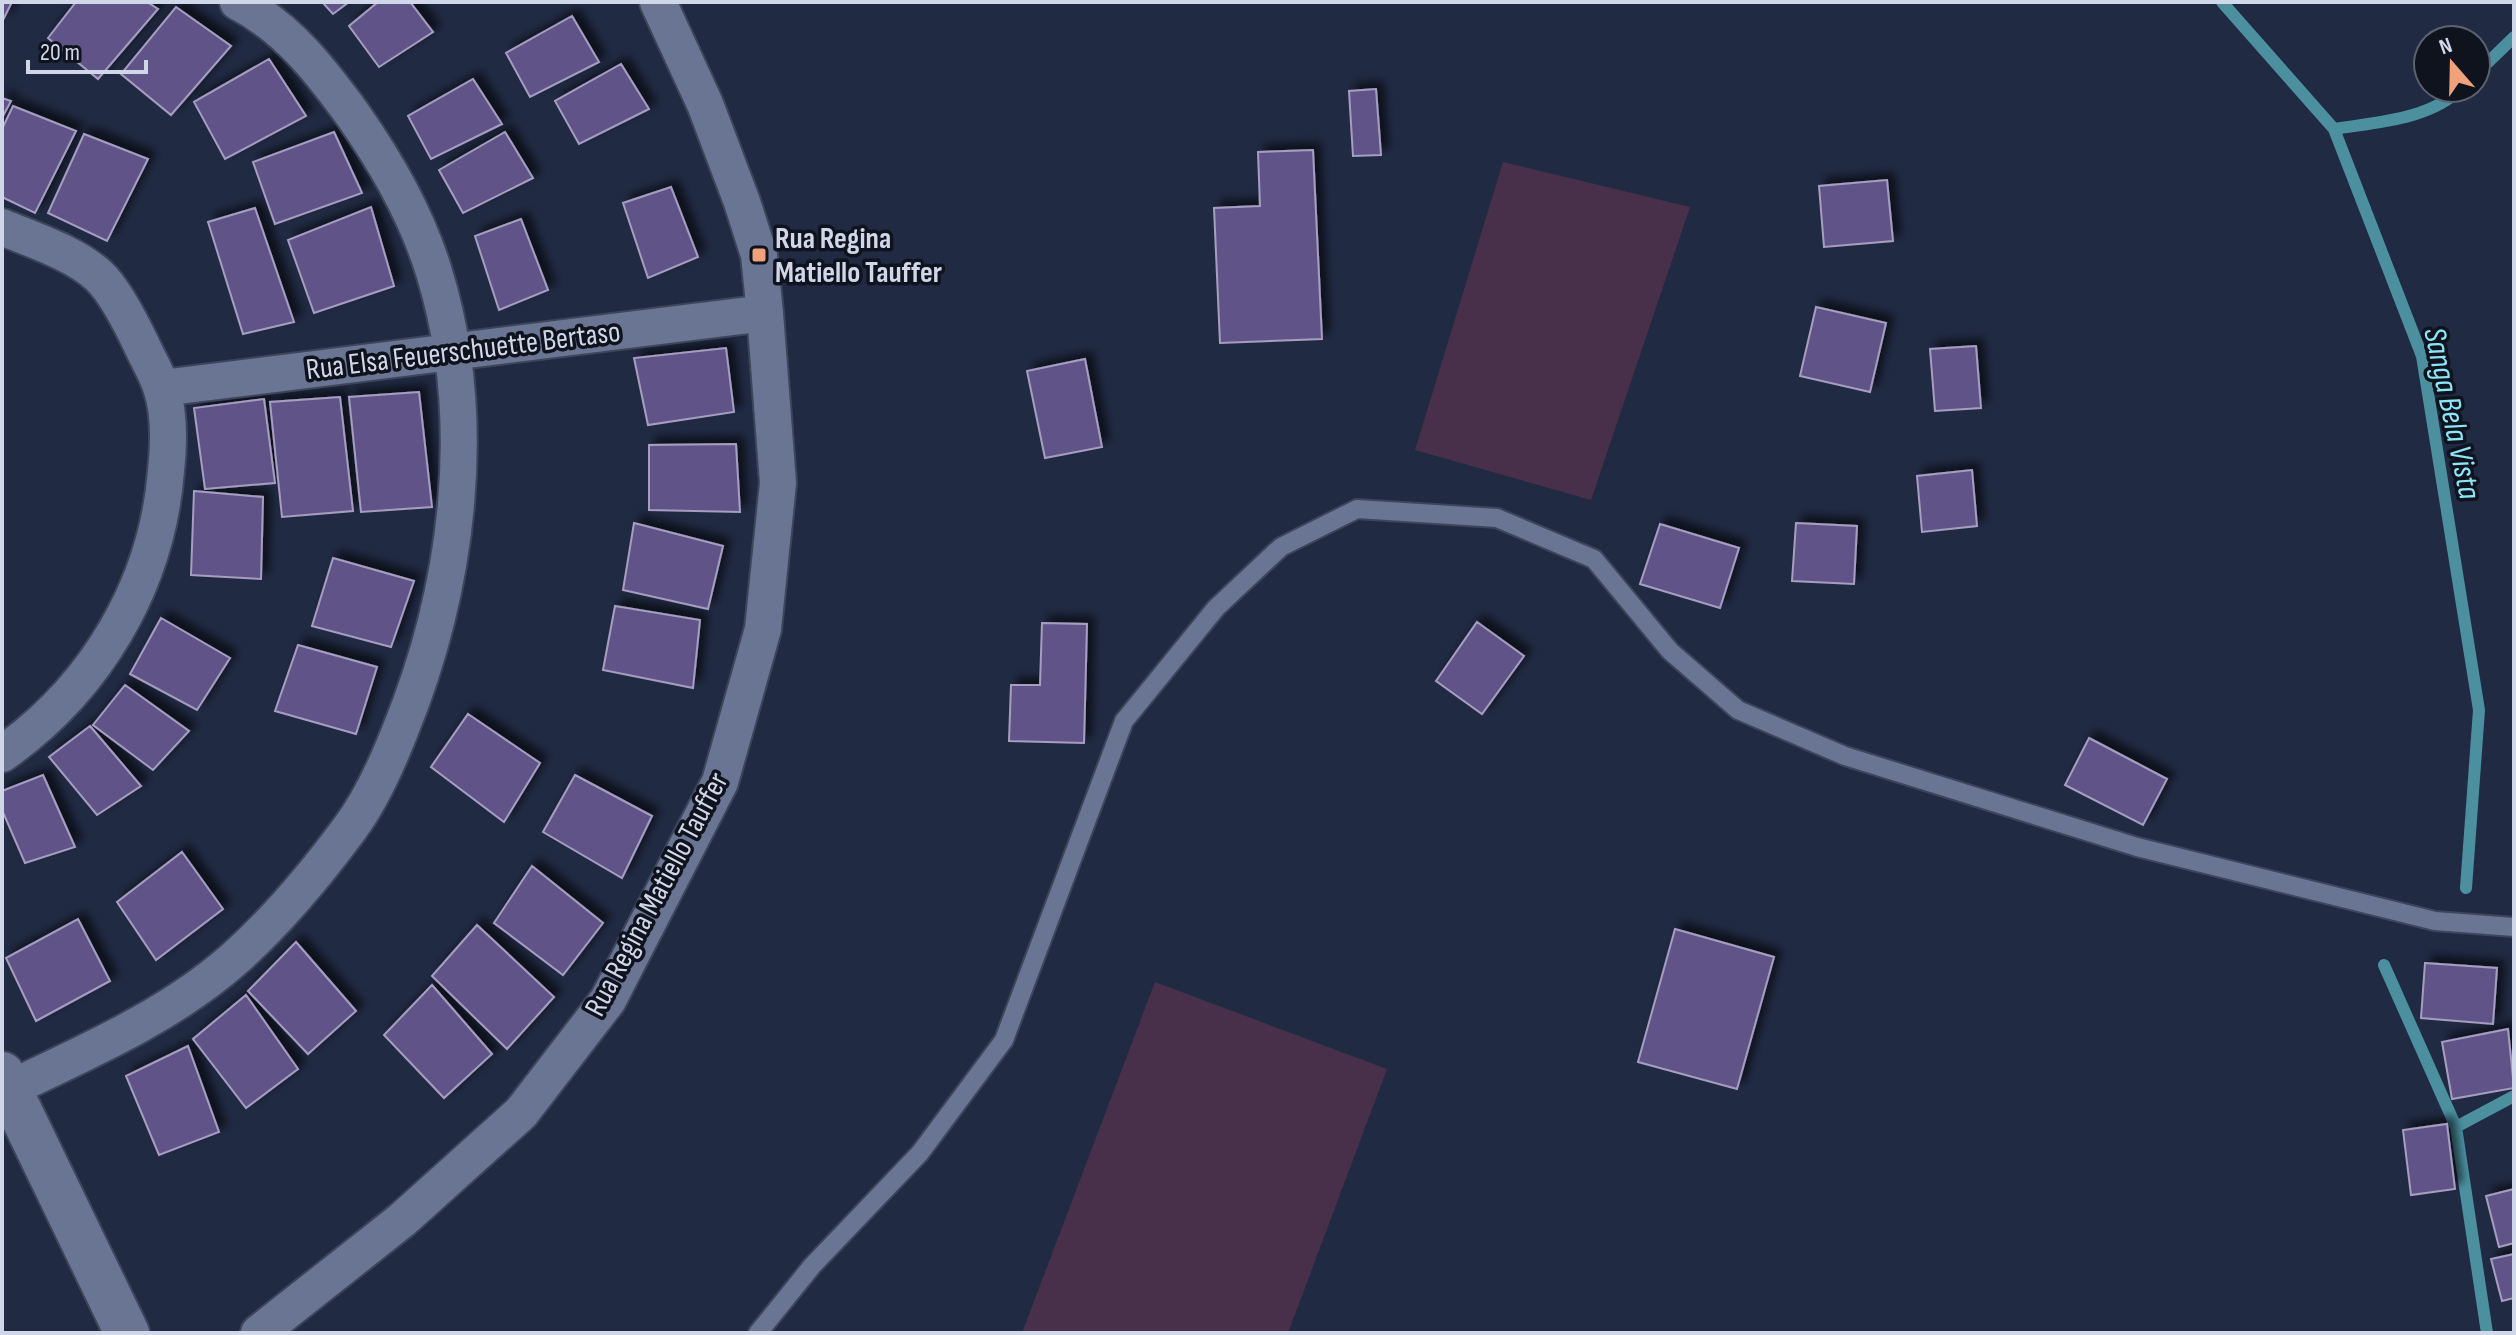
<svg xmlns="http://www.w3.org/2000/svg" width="2516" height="1335" viewBox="0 0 2516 1335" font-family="'Sofia Sans Condensed',sans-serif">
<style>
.green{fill:#48304a}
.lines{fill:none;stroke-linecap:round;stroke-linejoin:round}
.stream{stroke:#4c90a0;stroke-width:12}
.building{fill:#615387;stroke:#a69ec0;stroke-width:2;filter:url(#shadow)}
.service-casing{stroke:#3d455b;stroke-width:22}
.minor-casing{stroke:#3d455b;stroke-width:40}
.tertiary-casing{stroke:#3d455b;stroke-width:48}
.service{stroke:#6a7593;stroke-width:18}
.minor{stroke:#6a7593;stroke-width:36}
.tertiary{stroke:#6a7593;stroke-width:44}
.poi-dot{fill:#f1a27b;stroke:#0f131e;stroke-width:3}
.labels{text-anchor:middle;stroke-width:7;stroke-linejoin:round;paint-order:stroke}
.poi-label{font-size:30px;font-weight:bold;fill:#d0d7e8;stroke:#0f131e;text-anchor:start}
.street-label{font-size:30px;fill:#d0d7e8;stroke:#0f131e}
.water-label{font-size:32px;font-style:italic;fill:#8be6f9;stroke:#0f131e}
</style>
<defs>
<filter id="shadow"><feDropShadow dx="7" dy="-7" stdDeviation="4" flood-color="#0009"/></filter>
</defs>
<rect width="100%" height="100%" fill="#202a43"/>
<!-- green -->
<path class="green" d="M1503,162L1690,207L1591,500L1415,450Z
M1155,982L1387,1069L1288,1333H1022Z"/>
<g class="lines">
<!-- stream -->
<path class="stream" d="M2222,2L2334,129L2422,356L2479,710L2466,888
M2476,74L2514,37
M2334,129C2377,122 2429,120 2462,88
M2384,965L2456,1127L2487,1333
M2456,1127L2514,1096"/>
</g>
<!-- building -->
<path class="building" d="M2,2H12L2,22Z
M76,2H147L158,9L98,79L48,38Z
M322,2H349L333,14Z
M378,2H410L433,32L379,67L349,26Z
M176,7L231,46L171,115L121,74Z
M572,16L599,62L530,97L506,53Z
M269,59L306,116L225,159L194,102Z
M621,64L649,109L579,144L555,101Z
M473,79L502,124L431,159L408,116Z
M1376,89L1381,155L1353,156L1349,91Z
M2,98L11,101L2,118Z
M13,106L76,131L35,213L2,197V129Z
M334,132L362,193L275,224L253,162Z
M505,132L533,178L463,213L439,170Z
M84,134L148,159L107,241L48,213Z
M1313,150L1322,339L1220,343L1214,208L1260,206L1258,152Z
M1887,180L1893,241L1824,247L1819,186Z
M671,187L698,257L648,278L623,203Z
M371,207L394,286L314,313L288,240Z
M255,208L294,322L243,334L208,222Z
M521,219L548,290L499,310L475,236Z
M1816,307L1886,323L1870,392L1800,376Z
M1976,346L1981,408L1935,411L1930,349Z
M726,348L734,412L648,425L634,358Z
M1085,359L1102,447L1045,458L1027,371Z
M419,392L432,507L361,512L349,397Z
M340,397L353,511L282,517L270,402Z
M264,399L275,483L205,489L194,408Z
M736,444L740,512L649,510V445Z
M1972,470L1977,526L1922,532L1917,476Z
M194,491L263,497L261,579L191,575Z
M634,523L723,546L708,609L623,590Z
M1796,523L1857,526L1854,584L1792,581Z
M1660,524L1739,548L1720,608L1640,584Z
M333,558L414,581L391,647L312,626Z
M615,606L700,620L693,688L603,670Z
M161,618L230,658L197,710L130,674Z
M1477,622L1524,656L1482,714L1436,681Z
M1042,623L1087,624L1084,743L1009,741L1011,685H1040Z
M298,645L377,667L356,734L275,711Z
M125,685L189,731L153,770L93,725Z
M468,714L540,763L504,822L431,767Z
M90,726L141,786L97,815L49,757Z
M2089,738L2167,779L2143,825L2065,785Z
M43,775L75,847L25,863L2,810V791Z
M575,775L652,816L622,878L543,832Z
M182,852L223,909L156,960L117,902Z
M532,866L603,923L563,975L494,923Z
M78,919L110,981L36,1021L6,958Z
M477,925L554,997L507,1049L432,976Z
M1675,929L1774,957L1737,1089L1638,1062Z
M296,942L356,1011L308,1054L248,991Z
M2425,963L2497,968L2493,1024L2421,1018Z
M432,985L492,1054L444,1098L384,1035Z
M246,995L298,1069L246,1108L193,1039Z
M2508,1029L2514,1088L2452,1099L2442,1042Z
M188,1046L219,1132L159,1155L126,1076Z
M2447,1124L2455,1189L2411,1195L2403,1130Z
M2514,1189V1243L2499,1247L2486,1196Z
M2514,1254V1298L2502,1301L2491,1259Z"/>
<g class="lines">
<defs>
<path id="service" d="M758,1333L812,1266L920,1153L1004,1040L1124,721L1216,608L1281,547L1357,509L1497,518L1594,559L1670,651L1738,710L1845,756L2137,847L2435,921L2514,927"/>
<path id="minor" d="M2,227C33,240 74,253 99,276C115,291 134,329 143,348C149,361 157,374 161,387C170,413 169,444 166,471C157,585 96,688 2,754
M162,388L765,313
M9,1089C86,1052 168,1017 233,960C276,922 316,874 350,828C371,800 387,764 400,731C458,589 480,421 434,272C417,216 386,162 353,115C321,71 287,27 238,2
M259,1333L402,1220L521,1113L608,1000L720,782L763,629L778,483L765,313L759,255L742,202L705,104L658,2"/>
<path id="tertiary" d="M2,1074L127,1333"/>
</defs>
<!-- service casing -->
<use href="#service" class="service-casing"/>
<!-- minor casing -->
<use href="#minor" class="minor-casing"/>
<!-- tertiary casing -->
<use href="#tertiary" class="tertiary-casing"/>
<!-- service -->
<use href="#service" class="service"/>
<!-- minor -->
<use href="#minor" class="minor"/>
<!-- tertiary -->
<use href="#tertiary" class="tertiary"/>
</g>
<!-- markers -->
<rect class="poi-dot" x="751" y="247" width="16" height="16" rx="4"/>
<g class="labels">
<!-- poi labels -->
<g class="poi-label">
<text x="775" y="248">Rua Regina<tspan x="775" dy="34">Matiello Tauffer</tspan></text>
</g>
<!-- street labels -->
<g class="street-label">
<text transform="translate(463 350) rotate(-7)" y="10">Rua Elsa Feuerschuette Bertaso</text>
<text transform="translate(656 894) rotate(-62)" y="10">Rua Regina Matiello Tauffer</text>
</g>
<!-- water labels -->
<g class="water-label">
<text transform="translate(2453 413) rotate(78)" y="11">Sanga Bela Vista</text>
</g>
</g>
<!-- border -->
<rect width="2516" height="1335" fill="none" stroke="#d0d7e8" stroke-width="8"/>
<!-- north arrow -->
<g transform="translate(2452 64) rotate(340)"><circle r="38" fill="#0f131e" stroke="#5c616f" stroke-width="2"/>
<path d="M0-6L14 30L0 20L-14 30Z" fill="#f1a27b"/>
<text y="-12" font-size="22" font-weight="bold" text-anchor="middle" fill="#d0d7e8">N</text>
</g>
<!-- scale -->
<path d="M28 60v12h118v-12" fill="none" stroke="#d0d7e8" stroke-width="4"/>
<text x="40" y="60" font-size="24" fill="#d0d7e8" stroke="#0f131e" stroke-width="6" paint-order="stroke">20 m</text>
</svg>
